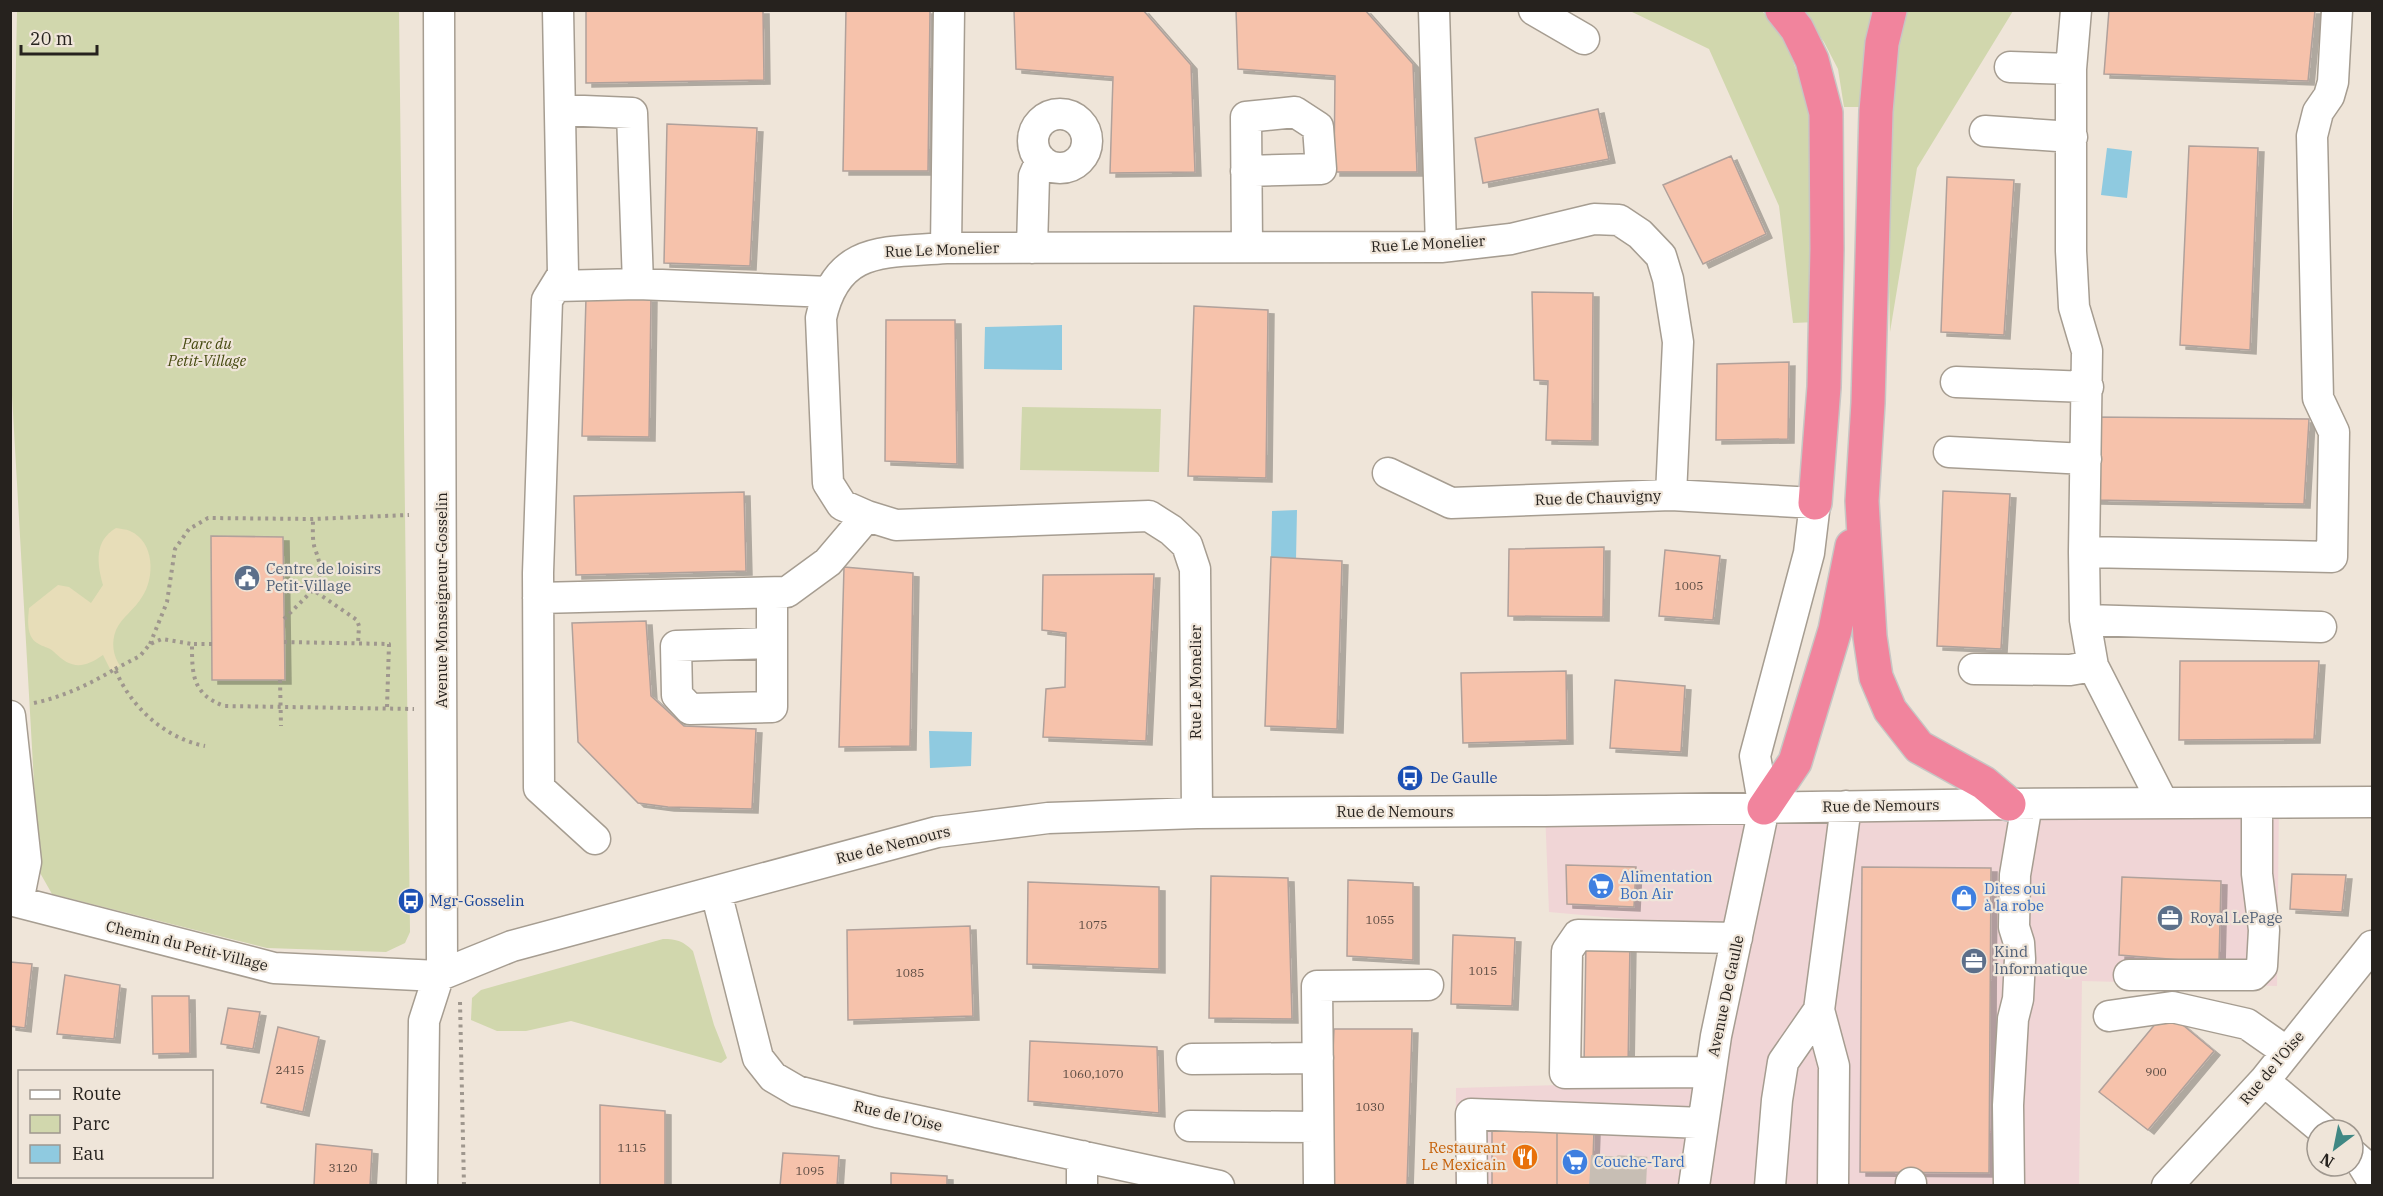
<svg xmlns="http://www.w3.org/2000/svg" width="2383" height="1196" viewBox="0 0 2383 1196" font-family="'IBM Plex Serif',serif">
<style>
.commercial{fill:#f0d5d6}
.green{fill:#d1d7ad}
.sand{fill:#e7ddb8}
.water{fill:#8fcae0}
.building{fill:#f6c2ab;stroke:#b0a19b;stroke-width:1.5;filter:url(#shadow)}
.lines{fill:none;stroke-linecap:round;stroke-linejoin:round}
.minor-tunnel{stroke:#c7beb4;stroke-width:30;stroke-dasharray:30 15;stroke-linecap:butt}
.minor-casing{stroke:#a69d91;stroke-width:33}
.highway-casing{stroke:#c7c6c4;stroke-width:36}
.path{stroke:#9f978e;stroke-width:4;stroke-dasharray:3 4.5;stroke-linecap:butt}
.minor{stroke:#fff;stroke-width:30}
.highway{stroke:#f1849d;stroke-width:33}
.labels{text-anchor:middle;stroke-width:4.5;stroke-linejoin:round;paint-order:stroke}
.number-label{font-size:12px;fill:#5a4a41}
.street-label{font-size:15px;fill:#26221e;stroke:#efe5d9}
.park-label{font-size:15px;font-style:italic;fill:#464a10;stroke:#efe5d9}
.service-label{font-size:15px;fill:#4e5e75;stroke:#efe5d9;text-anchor:start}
.transit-label{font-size:15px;fill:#164399;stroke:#efe5d9;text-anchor:start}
.shop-label{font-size:15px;fill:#366cbe;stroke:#efe5d9;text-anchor:start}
.food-label{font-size:15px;fill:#c56008;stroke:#efe5d9;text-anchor:end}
</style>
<defs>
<filter id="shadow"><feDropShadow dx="6" dy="4" stdDeviation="0" flood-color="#0004"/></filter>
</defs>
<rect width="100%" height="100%" fill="#efe5d9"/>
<!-- commercial -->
<path class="commercial" d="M2279,802L2277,986L2082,981L2079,1185L1455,1186L1456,1088L1708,1081L1739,929L1549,912L1545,811Z"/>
<!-- green -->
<path class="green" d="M17,11H399L410,932L405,943L386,952L267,948L52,894L39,871L10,360Z
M1630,11H1762L1783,34L1802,86L1814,131L1816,322L1793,323L1779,206L1709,49Z
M1800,11H1874L1863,107H1844L1838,69L1824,42Z
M1900,11H2013L1917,168L1890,332L1887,181Z
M1022,407L1161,409L1159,472L1020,470Z
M663,939C677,939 683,941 693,951L714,1025L727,1058L721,1063L571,1021L526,1031H497L471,1020L472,998L481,990Z"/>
<!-- sand -->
<path class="sand" d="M116,528C120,529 126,529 130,531C155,542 155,578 142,597C135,609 122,617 116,630C111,643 113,655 120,666L111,671L103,655C83,669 71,669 54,652C49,647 43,647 37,643C26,636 28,619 29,608L58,585L69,587L91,603L103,585C97,563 94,541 116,528Z"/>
<!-- water -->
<path class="water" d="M2107,148L2132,151L2127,198L2101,195Z
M1062,325V370L984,369L985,327Z
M1297,510L1296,559L1271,557L1272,511Z
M929,731L972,732L971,766L930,768Z"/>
<!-- building -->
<path class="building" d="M586,10H763L764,80L586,83Z
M846,10H930L928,171H843Z
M1014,10H1143L1191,65L1195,172L1110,173L1113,77L1016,69Z
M1236,10H1365L1413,64L1417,172H1334L1335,76L1238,69Z
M2109,10H2315L2308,81L2104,74Z
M1598,109L1609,159L1483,183L1475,138Z
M667,124L757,128L750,266L664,263Z
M2189,146L2258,148L2250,350L2180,345Z
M1731,156L1766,234L1703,264L1663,185Z
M1947,177L2014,180L2004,335L1941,332Z
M1532,292L1593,293L1592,441L1546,440L1548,381L1534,380Z
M586,298H651L649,437L582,436Z
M1194,306L1268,310L1266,478L1188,476Z
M886,320H955L957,464L885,461Z
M1789,362L1788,439L1716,440L1717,364Z
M2092,417L2309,419L2304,504L2095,500Z
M1943,491L2010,494L2001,649L1937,646Z
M744,492L746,571L576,575L574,496Z
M211,536L283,537L285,680H212Z
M1604,547L1603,617L1508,616L1509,549Z
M1665,550L1720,556L1713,620L1659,616Z
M1271,557L1342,561L1337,729L1265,726Z
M844,567L913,573L910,746L839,747Z
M1154,574L1146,741L1043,737L1046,689L1065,687L1066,633L1042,630L1043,575Z
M646,621L651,696L684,726L756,729L752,809L668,807L638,803L578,742L572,623Z
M2180,661H2319L2314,739L2179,740Z
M1566,671L1567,740L1463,743L1461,673Z
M1615,680L1685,686L1681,752L1610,748Z
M1566,865L1636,867L1634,907L1567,904Z
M1862,867L1991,868L1989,1173L1860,1172Z
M2292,874L2346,875L2342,912L2290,909Z
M1211,876L1288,878L1292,1019L1209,1018Z
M2122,877L2221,881L2219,963L2119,955Z
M1348,880L1413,883V960L1347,956Z
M1028,882L1159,887V969L1027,964Z
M970,926L973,1016L848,1020L847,930Z
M1453,935L1515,938L1512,1006L1451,1004Z
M1586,942L1630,943L1628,1068L1584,1067Z
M10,962L32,964L25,1028L10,1026Z
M65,975L120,985L114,1039L57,1034Z
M152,996H189L190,1053L153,1054Z
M228,1008L260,1012L253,1049L221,1044Z
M2166,1011L2214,1051L2148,1130L2099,1092Z
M278,1027L319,1037L303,1112L261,1103Z
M1334,1029H1412L1407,1186H1327Z
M1030,1041L1157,1047L1159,1113L1028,1101Z
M600,1105L665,1111V1186H600Z
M1492,1126L1557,1128V1186H1492Z
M1557,1128L1594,1131L1592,1186H1557Z
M316,1144L372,1150L370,1186H314Z
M783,1153L839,1156L837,1186H780Z
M891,1173L947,1176V1186H891Z"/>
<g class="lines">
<!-- minor-tunnel -->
<path class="minor-tunnel" d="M1604,1186L1607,1141
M1631,1186L1633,1143"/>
<defs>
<path id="minor" d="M558,10L563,274L547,300L538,573L539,788L595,839
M1434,10L1441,247
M1534,10L1584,39
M2076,10L2071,69V251L2074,307L2087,351L2084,552L2085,620L2093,666L2163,803
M2010,67L2071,69
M560,110L632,113L638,284L829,292
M1033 141a27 27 0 1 1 54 0a27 27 0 1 1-54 0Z
M1985,131L2072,137
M1246,171L1321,169L1318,127L1295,112L1246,117L1247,247
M946,248L949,10
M1032,248L1034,176L1041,160
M556,286L638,284
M1956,382L2088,387
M1949,452L2086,459
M1388,473L1451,503L1671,495L1815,503L1809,553L1755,756L1764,808L1716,1036L1694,1186
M2084,552L2332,557L2334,432L2318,398L2312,136L2318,112L2329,96L2333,82L2337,10
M538,598L787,592L828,562L867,516
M2085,620L2321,627
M772,643L676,646L677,695L690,709L772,707V594
M1974,669L2070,670L2093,666
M10,716L26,862L18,902
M1197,813L1195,569L1187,545L1171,530L1149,516L896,525L867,516L842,505L828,483L821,318C837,245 885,253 946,248L1441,247L1511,239L1594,219L1619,220L1640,234L1661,256L1668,279L1678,342L1671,495
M716,892L758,1058L773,1077L797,1091L877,1112L1219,1186
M10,900L274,968L438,976L512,946L937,832L1048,818L1197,813L1545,811L2009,804L2372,802
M2129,975H2253L2262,966L2264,930L2257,874V803
M1819,1010L1834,1066L1833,1186
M2109,1016L2172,1007L2247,1024L2287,1052
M1192,1059L1318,1058
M1710,1072L1565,1073L1567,951L1578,935L1737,938
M2264,1081L2323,1130
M1190,1126L1318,1127
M2353,1155L2361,1162L2372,1180
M1911,1183V1186
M422,1186L424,1021L442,965L439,10
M1082,1186V1156
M1319,1186L1317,986L1428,985
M1472,1186L1471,1114L1703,1123
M1770,1186L1777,1100L1783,1062L1819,1010L1846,806
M2009,1186L2008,1105L2013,1019L2018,999L2020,959L2019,943L2014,927L2015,875L2027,804
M2167,1186L2264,1081L2372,946"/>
<path id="highway" d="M1782,10L1797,29L1812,60L1826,113L1827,249L1824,387L1815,503
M1890,10L1882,43L1876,111L1868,403L1862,501L1870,637L1876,677L1890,710L1919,747L1984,783L2009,804
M1764,808L1795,762L1835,630L1852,546"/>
</defs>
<!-- minor casing -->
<use href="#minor" class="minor-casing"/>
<!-- highway casing -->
<use href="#highway" class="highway-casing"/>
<!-- path -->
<path class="path" d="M313,590C323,575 321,565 315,549C312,540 313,529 313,519
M284,619L313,590L357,620L359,626L358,644
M284,642L389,644L387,707
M150,644L167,602L175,549L189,529L208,518L313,519L409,515
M212,644H192C192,674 192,694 224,706L414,709
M115,669L140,656L150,644L162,639L192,644
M280,680L281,726
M34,703C63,697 90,684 115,669C130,706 164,738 205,746
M460,1002L464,1186"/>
<!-- minor -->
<use href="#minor" class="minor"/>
<!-- highway -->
<use href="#highway" class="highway"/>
</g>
<!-- icons -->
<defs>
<symbol id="civic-disc" viewBox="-11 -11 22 22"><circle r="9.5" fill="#5c6f8a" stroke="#efe5d9"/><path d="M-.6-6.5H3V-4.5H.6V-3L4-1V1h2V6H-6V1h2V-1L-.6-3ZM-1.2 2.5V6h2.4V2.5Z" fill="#fff"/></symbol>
<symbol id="bus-disc" viewBox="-11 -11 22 22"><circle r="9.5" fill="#1a4fb4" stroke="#efe5d9"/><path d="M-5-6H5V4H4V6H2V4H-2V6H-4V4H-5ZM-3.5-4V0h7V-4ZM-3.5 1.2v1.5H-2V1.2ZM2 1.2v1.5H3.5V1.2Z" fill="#fff"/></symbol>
<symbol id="supermarket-disc" viewBox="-11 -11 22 22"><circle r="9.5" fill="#3f7fe0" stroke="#efe5d9"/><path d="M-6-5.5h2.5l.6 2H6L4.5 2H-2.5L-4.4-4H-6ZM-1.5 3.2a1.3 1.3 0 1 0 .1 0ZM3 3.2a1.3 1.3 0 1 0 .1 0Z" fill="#fff"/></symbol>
<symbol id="shop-disc" viewBox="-11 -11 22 22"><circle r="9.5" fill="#3f7fe0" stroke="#efe5d9"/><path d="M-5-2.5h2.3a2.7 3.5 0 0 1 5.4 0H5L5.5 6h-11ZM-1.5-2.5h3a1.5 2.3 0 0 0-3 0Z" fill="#fff"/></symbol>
<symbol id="office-disc" viewBox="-11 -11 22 22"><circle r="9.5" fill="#5c6f8a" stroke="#efe5d9"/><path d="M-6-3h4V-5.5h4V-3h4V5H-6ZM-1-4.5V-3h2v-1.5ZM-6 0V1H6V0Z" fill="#fff"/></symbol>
<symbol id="restaurant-disc" viewBox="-11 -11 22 22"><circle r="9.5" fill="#e8710a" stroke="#efe5d9"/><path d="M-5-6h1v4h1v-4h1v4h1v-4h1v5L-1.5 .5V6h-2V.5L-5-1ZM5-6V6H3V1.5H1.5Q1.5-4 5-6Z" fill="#fff"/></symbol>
</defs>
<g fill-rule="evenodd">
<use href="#civic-disc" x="232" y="563" width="30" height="30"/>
<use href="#bus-disc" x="1395" y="763" width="30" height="30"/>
<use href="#supermarket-disc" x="1586" y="871" width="30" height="30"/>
<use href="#shop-disc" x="1949" y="883" width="30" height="30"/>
<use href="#bus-disc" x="396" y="886" width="30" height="30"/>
<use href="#office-disc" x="2155" y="903" width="30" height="30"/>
<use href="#office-disc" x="1959" y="946" width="30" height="30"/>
<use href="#restaurant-disc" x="1510" y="1142" width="30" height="30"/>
<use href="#supermarket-disc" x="1560" y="1147" width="30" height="30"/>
</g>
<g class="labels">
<!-- number labels -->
<g class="number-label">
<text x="1689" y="590">1005</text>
<text x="1380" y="924">1055</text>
<text x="1093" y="929">1075</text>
<text x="1483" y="975">1015</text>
<text x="910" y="977">1085</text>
<text x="290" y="1074">2415</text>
<text x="2156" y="1076">900</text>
<text x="1093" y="1078">1060,1070</text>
<text x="1370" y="1111">1030</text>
<text x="632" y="1152">1115</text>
<text x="343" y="1172">3120</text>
<text x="810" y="1175">1095</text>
</g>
<!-- street labels -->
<g class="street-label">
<text transform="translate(1428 244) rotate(-3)" y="5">Rue Le Monelier</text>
<text transform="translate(942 250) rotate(-2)" y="5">Rue Le Monelier</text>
<text transform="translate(1598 498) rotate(-2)" y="5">Rue de Chauvigny</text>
<text transform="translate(442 600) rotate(-90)" y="5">Avenue Monseigneur-Gosselin</text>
<text transform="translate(1196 682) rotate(-90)" y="5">Rue Le Monelier</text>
<text transform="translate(1881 806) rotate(-1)" y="5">Rue de Nemours</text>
<text x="1395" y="817">Rue de Nemours</text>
<text transform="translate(893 845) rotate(-14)" y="5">Rue de Nemours</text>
<text transform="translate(187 946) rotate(14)" y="5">Chemin du Petit-Village</text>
<text transform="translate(1726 996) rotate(-78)" y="5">Avenue De Gaulle</text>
<text transform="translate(2272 1068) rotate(-50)" y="5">Rue de l'Oise</text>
<text transform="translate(898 1116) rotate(13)" y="5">Rue de l'Oise</text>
</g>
<!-- park labels -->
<g class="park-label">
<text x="207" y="349">Parc du<tspan x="207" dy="17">Petit-Village</tspan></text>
</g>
<!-- service labels -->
<g class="service-label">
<text x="266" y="574">Centre de loisirs<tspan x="266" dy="17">Petit-Village</tspan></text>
<text x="2190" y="923">Royal LePage</text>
<text x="1994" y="957">Kind<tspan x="1994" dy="17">Informatique</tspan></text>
</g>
<!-- transit labels -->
<g class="transit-label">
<text x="1430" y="783">De Gaulle</text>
<text x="430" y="906">Mgr-Gosselin</text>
</g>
<!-- shop labels -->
<g class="shop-label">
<text x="1620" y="882">Alimentation<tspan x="1620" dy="17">Bon Air</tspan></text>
<text x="1984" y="894">Dites oui<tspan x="1984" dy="17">à la robe</tspan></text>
<text x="1594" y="1167">Couche-Tard</text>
</g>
<!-- food labels -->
<g class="food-label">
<text x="1506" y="1153">Restaurant<tspan x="1506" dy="17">Le Mexicain</tspan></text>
</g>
</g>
<!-- border -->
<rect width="2383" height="1196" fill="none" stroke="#26221e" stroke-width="24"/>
<!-- legend -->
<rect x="18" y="1070" width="195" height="108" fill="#efe5d9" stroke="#9f978e" stroke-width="1.5"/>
<rect x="30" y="1090" width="30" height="9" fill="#ffffff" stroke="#9f978e" stroke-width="1.5"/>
<text x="72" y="1100" font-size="18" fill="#26221e">Route</text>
<rect x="30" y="1115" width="30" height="18" fill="#d1d7ad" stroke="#9f978e" stroke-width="1.5"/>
<text x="72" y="1130" font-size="18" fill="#26221e">Parc</text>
<rect x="30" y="1145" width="30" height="18" fill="#8fcae0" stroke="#9f978e" stroke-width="1.5"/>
<text x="72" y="1160" font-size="18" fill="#26221e">Eau</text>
<!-- north arrow -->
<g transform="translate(2335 1148) rotate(212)"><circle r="28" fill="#efe5d9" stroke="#9f978e" stroke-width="1.5"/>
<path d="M0-4.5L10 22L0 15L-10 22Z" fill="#408884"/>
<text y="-9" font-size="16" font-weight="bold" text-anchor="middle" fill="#26221e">N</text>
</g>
<!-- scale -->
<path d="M21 45v9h76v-9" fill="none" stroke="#26221e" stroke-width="3"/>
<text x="30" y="45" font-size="18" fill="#26221e" stroke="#efe5d9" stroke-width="4.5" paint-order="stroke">20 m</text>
</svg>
